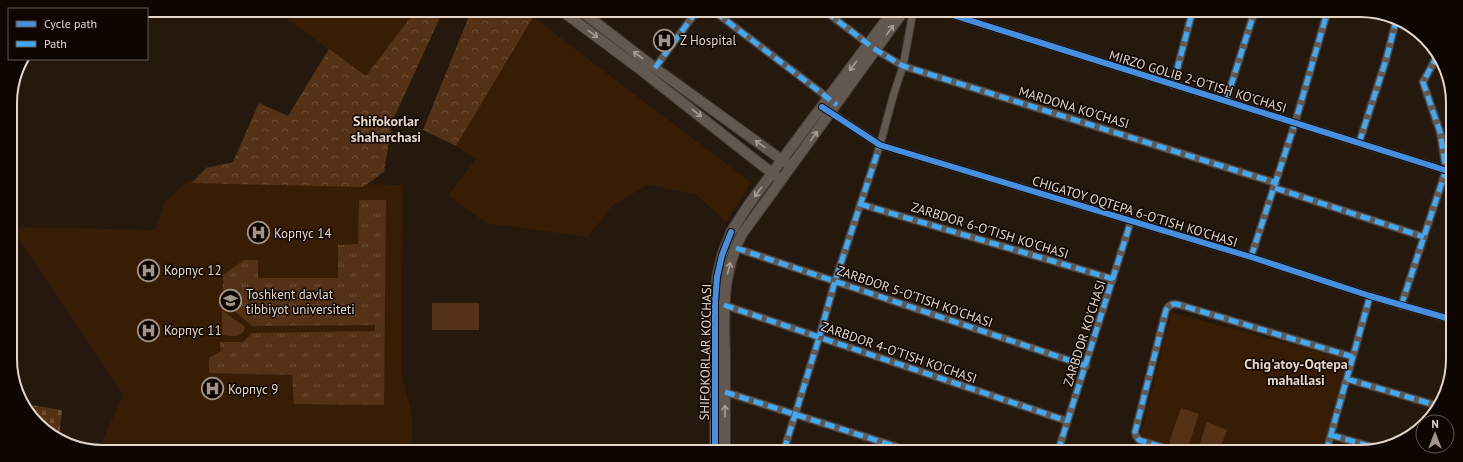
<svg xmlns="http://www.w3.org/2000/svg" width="1463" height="462" viewBox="0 0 1463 462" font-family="'PT Sans',sans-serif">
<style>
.built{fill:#381d05}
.green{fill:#533215}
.forest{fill:url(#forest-crowns)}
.cemetery{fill:url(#cemetery-stones)}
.park{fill:url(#park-tufts)}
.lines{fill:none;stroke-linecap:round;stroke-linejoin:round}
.street-casing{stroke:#3e342d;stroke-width:9}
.secondary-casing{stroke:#3e342d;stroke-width:12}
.street{stroke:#625850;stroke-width:7}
.secondary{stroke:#625850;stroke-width:10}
.quiet{stroke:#3fa9f5;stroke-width:5;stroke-dasharray:10 5;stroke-linecap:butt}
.cycleway-casing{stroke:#0f0602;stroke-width:8}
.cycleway{stroke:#468fdf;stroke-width:6}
.oneway{stroke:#ab9d93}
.labels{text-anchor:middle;stroke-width:3;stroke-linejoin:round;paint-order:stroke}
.poi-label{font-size:13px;fill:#e6d6ca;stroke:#0f0602;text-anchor:start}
.street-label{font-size:13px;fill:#e6d6ca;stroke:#0f0602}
.neighbourhood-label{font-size:14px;font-weight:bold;fill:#e6d6ca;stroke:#0f0602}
.rim{fill:none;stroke:#e6d6ca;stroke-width:2}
</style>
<defs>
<pattern id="forest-crowns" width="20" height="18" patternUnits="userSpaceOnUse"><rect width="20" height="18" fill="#533215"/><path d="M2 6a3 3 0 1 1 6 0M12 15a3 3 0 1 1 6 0" fill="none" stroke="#6c4f36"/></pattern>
<pattern id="cemetery-stones" width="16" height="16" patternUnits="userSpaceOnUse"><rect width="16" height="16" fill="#533215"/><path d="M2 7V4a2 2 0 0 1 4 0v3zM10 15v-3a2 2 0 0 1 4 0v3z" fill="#6c4f36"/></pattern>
<pattern id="park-tufts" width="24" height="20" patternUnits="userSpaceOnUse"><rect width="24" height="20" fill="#533215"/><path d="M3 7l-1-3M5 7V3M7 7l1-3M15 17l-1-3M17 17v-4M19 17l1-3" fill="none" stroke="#6c4f36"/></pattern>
</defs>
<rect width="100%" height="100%" fill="#25190e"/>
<!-- built -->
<path class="built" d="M275,10L415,11L366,76Z
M533,17L751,183L726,222L696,194L647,185L612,206L588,237L486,223L448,195L476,159L456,146L506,59Z
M189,180L403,185L401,372L412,416V450L99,449L123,395L11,227L155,230L165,202Z
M1171,312L1348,360L1322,452L1190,451L1141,436Z"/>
<!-- green -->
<path class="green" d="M432,303H479V330H432Z
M222,310L245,327C243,339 231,336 222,335Z
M1181,408L1199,414L1187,450L1169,443Z
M1207,422L1227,430L1219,451H1212L1199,446Z"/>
<!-- forest -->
<path class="forest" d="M415,11H443L392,122L384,172L363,187L192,183L206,168L233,162L259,103L288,116L329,49L366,76Z
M471,11H525L533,17L456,146L423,130Z"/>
<!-- cemetery -->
<path class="cemetery" d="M11,229L16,237L14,383L12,377Z
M25,404L62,410L59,437L33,421Z"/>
<!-- park -->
<path class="park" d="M359,200H386L384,405L294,404L292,375L209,373V358L221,351L220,342H243L252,333L375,331V325L252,326L223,301V275L244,260H258V278H338V245L358,244Z"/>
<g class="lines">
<defs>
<path id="street" d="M715,12L831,100
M826,12L876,50L903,66L1276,183
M943,12L1451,172
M655,68L693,16L700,11
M1173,85L1192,13
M1226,101L1254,13
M827,110L880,145L1251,257L1370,296L1450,319
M1359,143L1386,60L1396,21
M1275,188L1424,237
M860,204L1113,279
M736,248L1086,366
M1251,257L1295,123L1327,13
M724,305L1067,421
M1401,306L1446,170L1440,132L1423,82L1435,60L1438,59
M1347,379L1435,405
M725,392L910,451
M1331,435L1376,448
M784,450L819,338L835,281L880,145L894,93L903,66L913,12
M1058,451L1131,221
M1175,451L1139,440L1136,436L1135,432L1166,310C1169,304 1174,303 1180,305L1353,357
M1326,452L1370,296"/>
<path id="secondary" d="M562,11L641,70L777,177
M581,11L655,68L786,163
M715,450V302L717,277L722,255L731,232L749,204L892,12
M725,450C725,419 725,387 725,356C724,311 721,276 742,234L903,12"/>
</defs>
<!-- street casing -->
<use href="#street" class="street-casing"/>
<!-- secondary casing -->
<use href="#secondary" class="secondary-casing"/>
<!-- street -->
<use href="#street" class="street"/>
<!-- secondary -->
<use href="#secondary" class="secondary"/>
<!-- quiet -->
<path class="quiet" d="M715,12L837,105
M826,12L876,50L903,66L1276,183
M655,68L693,16L700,11
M1173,85L1192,13
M1226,101L1254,13
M1359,143L1386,60L1396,21
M1275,188L1424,237
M860,204L1113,279
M736,248L1086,366
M1251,257L1295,123L1327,13
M724,305L1067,421
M1401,306L1446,170L1440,132L1423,82L1435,60L1438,59
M1347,379L1435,405
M725,392L910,451
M1331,435L1376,448
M784,450L819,338L835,281L880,145H882
M1058,451L1131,221
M1175,451L1139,440L1136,436L1135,432L1166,310C1169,304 1174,303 1180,305L1353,357
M1326,452L1370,296"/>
<defs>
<path id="cycleway" d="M943,12L1451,172
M822,107L880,145L1251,257L1370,296L1450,319
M715,450V302L717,277L722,255L731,232"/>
</defs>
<!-- cycleway casing -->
<use href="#cycleway" class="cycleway-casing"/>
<!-- cycleway -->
<use href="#cycleway" class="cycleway"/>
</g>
<!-- one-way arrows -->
<defs><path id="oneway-shaft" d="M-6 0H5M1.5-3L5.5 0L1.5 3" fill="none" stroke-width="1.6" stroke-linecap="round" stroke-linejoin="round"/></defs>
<g class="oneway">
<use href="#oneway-shaft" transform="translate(890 30) rotate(-54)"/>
<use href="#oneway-shaft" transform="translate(593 34) rotate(36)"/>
<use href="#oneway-shaft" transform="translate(638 55) rotate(-143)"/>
<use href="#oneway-shaft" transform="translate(853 66) rotate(127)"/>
<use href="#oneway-shaft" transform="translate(697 113) rotate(38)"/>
<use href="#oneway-shaft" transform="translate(814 136) rotate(-54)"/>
<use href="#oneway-shaft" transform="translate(760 144) rotate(-145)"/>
<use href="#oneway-shaft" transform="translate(758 192) rotate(127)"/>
<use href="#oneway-shaft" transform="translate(729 268) rotate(-75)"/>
<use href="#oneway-shaft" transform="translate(725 411) rotate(-90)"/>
</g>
<!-- icons -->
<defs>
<symbol id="hospital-ring" viewBox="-11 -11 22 22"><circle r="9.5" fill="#0f0602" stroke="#a29488" stroke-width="1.5"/><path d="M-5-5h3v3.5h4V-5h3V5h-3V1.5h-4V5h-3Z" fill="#a29488"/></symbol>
<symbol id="university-ring" viewBox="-11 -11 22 22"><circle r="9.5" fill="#0f0602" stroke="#a29488" stroke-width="1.5"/><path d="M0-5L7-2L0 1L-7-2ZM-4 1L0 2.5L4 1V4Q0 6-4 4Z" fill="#a29488"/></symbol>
</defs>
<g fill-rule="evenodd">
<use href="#hospital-ring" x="652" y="28" width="25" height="25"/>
<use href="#hospital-ring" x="246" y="220" width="25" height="25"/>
<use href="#hospital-ring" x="136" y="258" width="25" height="25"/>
<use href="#university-ring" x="218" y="288" width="25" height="25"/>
<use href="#hospital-ring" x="136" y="318" width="25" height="25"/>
<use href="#hospital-ring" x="200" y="376" width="25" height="25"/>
</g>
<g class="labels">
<!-- poi labels -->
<g class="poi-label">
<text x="680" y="45">Z Hospital</text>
<text x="274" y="238">Корпус 14</text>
<text x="164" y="275">Корпус 12</text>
<text x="246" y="299">Toshkent davlat<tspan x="246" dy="15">tibbiyot universiteti</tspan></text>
<text x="164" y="335">Корпус 11</text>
<text x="228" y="394">Корпус 9</text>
</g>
<!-- street labels -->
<g class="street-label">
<text transform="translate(1198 81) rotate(17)" y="5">MIRZO GOLIB 2-O'TISH KO'CHASI</text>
<text transform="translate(1074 107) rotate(17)" y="5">MARDONA KO'CHASI</text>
<text transform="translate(1135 211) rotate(17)" y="5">CHIGATOY OQTEPA 6-O'TISH KO'CHASI</text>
<text transform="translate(990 230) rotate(17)" y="5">ZARBDOR 6-O'TISH KO'CHASI</text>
<text transform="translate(915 296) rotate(19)" y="5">ZARBDOR 5-O'TISH KO'CHASI</text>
<text transform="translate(1084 333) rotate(-72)" y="5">ZARBDOR KO'CHASI</text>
<text transform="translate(705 352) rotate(-89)" y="5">SHIFOKORLAR KO'CHASI</text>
<text transform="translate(899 352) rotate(19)" y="5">ZARBDOR 4-O'TISH KO'CHASI</text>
</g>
<!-- neighbourhood labels -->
<g class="neighbourhood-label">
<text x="386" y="126">Shifokorlar<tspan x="386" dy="16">shaharchasi</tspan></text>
<text x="1296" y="369">Chig'atoy-Oqtepa<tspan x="1296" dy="16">mahallasi</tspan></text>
</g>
</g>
<!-- crop -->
<path d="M0 0H1463V462H0ZM103 17H1360A86 86 0 0 1 1446 103V359A86 86 0 0 1 1360 445H103A86 86 0 0 1 17 359V103A86 86 0 0 1 103 17Z" fill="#0f0602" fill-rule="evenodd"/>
<path class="rim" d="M103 17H1360A86 86 0 0 1 1446 103V359A86 86 0 0 1 1360 445H103A86 86 0 0 1 17 359V103A86 86 0 0 1 103 17Z"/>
<!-- legend -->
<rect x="8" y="8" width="140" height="52" fill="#0f0602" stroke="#655952"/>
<rect x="16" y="21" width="20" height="6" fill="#468fdf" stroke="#655952"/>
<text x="44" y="28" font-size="12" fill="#e6d6ca">Cycle path</text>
<rect x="16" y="41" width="20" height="6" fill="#3fa9f5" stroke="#655952"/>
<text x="44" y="48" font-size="12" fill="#e6d6ca">Path</text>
<!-- north arrow -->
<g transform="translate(1435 434)"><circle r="19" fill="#0f0602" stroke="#655952"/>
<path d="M0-3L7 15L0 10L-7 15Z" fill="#a29488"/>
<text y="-6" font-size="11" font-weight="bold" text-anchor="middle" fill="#e6d6ca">N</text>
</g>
</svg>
